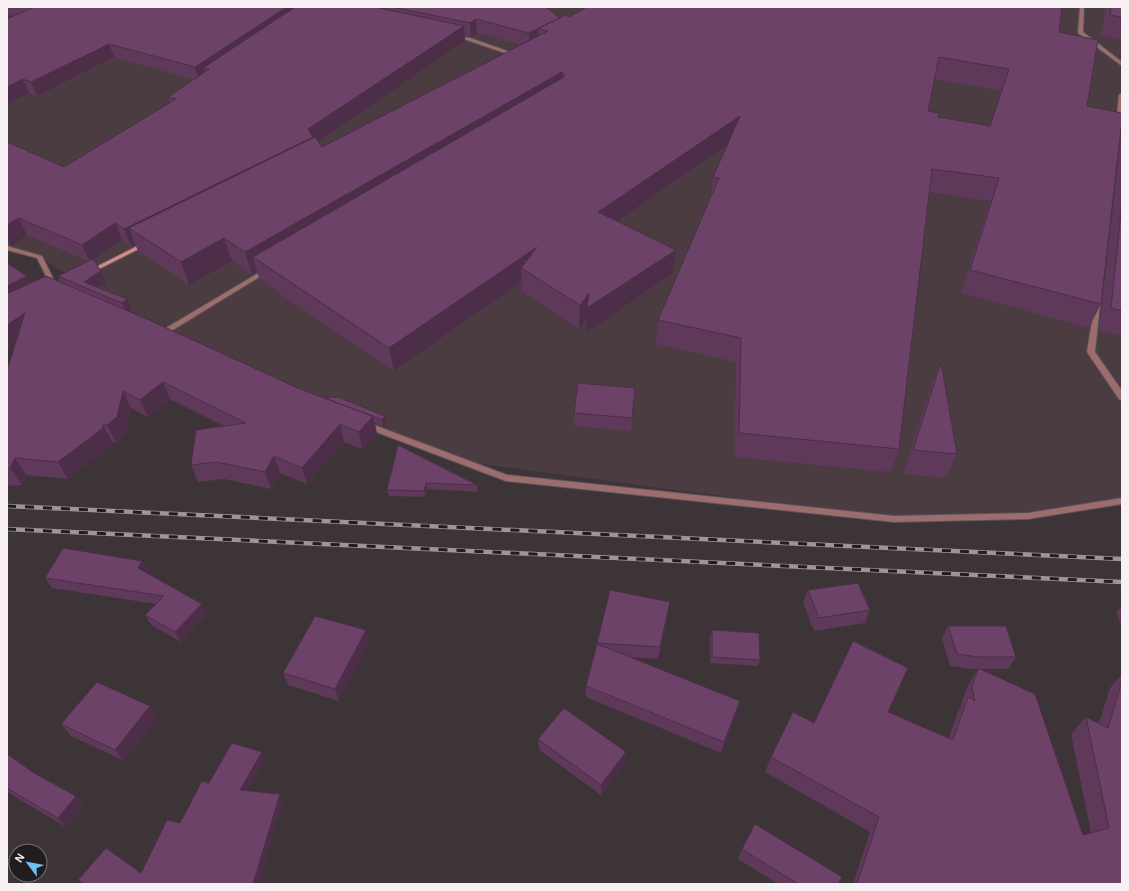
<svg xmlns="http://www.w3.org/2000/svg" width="1129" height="891" viewBox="0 0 1129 891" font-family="Arial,sans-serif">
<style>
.built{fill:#4b3c41}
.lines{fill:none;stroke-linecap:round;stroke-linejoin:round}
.lane-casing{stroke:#5a5255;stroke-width:2}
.street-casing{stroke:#5a5255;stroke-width:2}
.secondary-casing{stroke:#5a5255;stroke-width:2}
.lane{fill:#9d6c6c;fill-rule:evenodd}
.street{fill:#9d6c6c;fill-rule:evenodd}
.secondary{fill:#d6888a;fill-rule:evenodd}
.rail-casing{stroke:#9d9699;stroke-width:4.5}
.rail{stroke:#211d1e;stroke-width:3;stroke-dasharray:9;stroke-linecap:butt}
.wall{fill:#5e3959;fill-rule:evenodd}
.shaded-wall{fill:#4c2e49}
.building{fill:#6d4268;stroke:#4c2e49;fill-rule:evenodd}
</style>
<rect width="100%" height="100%" fill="#3c3437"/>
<!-- built -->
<path class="built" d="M7,7H1122V501L1028,516L894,519L460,461L309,403L160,334L40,257L7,248Z"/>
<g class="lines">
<defs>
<path id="lane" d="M1080,7H1084L1083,32L1122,62V66L1078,33Z
M452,35L470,38L519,55L514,56L467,40L452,37Z
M1122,93V122L1121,125L1119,126L1116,124L1119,95Z
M1095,302H1099L1100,304L1095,352L1122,391V400L1119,399L1087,352Z"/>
<path id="street" d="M7,246L42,256L57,286L56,288H52L37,258L7,250Z
M267,268L270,270L269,271L163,336H160L156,334Z
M366,422L507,475L894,516L1028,513L1122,498V504L1028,519L894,522L506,481L363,427L362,425Z"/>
<path id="secondary" d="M147,241L150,243L149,244L91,273H87L86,272Z"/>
</defs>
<!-- lane casing -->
<use href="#lane" class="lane-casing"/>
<!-- street casing -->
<use href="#street" class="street-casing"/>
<!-- secondary casing -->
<use href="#secondary" class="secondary-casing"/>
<!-- lane -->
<use href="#lane" class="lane"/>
<!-- street -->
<use href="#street" class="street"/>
<!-- secondary -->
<use href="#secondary" class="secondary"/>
<defs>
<path id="rail" d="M7,506L1122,559
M7,529L1122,582"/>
</defs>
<!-- rail casing -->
<use href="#rail" class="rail-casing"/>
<!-- rail -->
<use href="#rail" class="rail"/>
</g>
<!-- wall -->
<path class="wall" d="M7,7H546L560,18L569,17L1059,32L1087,106L1101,304L1089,328L961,293L990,201L929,192L899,449L890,472L734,457L736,362L656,344L658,320L711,198L713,177L728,144L617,221L676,250L673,273L587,332V319L579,328L522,291V281L394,371L260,280L257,272L252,275L232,261L189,285L138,251L135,244L131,246L122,240L94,259L106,283L98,288L127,299L132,311L131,312L300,389L325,398L385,416L387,423L383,426L375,423L377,434L362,449L344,442L307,484L280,473L271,489L224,479L198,482L191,465L224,426L171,400L148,417L131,408L126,434L116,442H112V445L68,479L26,475L22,485L7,486V370L16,342L7,348V263L31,283L60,282L58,276L88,261L27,235L11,246L7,245V142L64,167L170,103L168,97L194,80L114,57L37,96L29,93L7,104L15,15L7,13ZM477,33L521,45L322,147L318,141L465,41V35L471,37ZM934,79L1001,91L990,126L938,117L928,111Z
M1106,7H1122V39L1101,36Z
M1122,136V336L1099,330L1121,138Z
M941,362L957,454L946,478L903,474L931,387Z
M635,388L631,431L574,426V413Z
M398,445L477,485L478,492L427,489L425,497L389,496L387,490Z
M142,561L148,571L147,573L207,615L181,642L151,625L145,615L156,604L52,588L45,578Z
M808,590L870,610L865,623L814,631L803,603Z
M1121,607H1122V626L1116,613Z
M668,614L658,659L629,657L740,701L737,713L721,753L586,697V686L597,643Z
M948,626L1016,657L1008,669H981L1083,835L1091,833L1071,734L1086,717L1099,723L1110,688L1122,674V884H853L870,832L765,772L771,757L814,723L888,712L949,738L957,714L961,707V704L968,685L978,669H971L950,666L942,638Z
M366,630L369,643L339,701L288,685L283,673Z
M712,630L760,660L758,666L710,663V636Z
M158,718L124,761L71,736L61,724Z
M538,739L626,752L625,763L601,795L539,750Z
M7,754L34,773L76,796L84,805L66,827L7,792Z
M742,849L838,884H778L738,859Z"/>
<!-- shaded-wall -->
<path class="shaded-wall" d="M287,7H310L203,68L206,77L199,81L195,67Z
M476,19L477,33L471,37L470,23Z
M464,26L465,41L314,144L129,228L135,244L131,246L124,229L308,129Z
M538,28L539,42L529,47V33Z
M109,44L114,57L37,96L31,82Z
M562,72V94L253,257L257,272L252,275L245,252Z
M23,79L29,93L7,104V87Z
M740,116L737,138L597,235L598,212Z
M19,218L27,235L11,246L7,238V225Z
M115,223L122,240L90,262L82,245Z
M224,238L232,261L189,285L181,262Z
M537,247L521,268L522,281L394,371L389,348Z
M676,250L673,273L587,332V319L579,328L580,305L589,293Z
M101,271L106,283L93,291L84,282Z
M27,276L36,294L7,308V286Z
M127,299L132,311L127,315L122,303Z
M25,313L35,330L7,348V325Z
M163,382L171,400L148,417L140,400Z
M123,391L131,408L126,434L116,442L107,425Z
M373,416L377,434L362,449L359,432Z
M385,416L387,423L383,426L382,420Z
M340,424L344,442L307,484L302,468Z
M103,425L112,442V445L68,479L58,462Z
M274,456L280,473L271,489L265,472Z
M15,458L26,475L22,485L10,468Z
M426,483L427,489L425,497L424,491Z
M142,561L148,571L144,578L138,568Z
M670,602L668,614L658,659L660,647Z
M202,604L207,615L181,642L175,632Z
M366,630L369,643L339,701L335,689Z
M740,701L737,713L721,753L724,742Z
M150,706L158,718L124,761L115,750Z
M262,752L265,760L244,797L240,790Z
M626,752L625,763L601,795V785Z
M280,794L283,801L259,884H253Z
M76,796L84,805L66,827L58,818Z"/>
<!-- building -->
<path class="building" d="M33,7H287L195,67L109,44L31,82L23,79L7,87V19L34,7Z
M295,7H375L464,26L308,129L313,137L124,229L115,223L82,245L19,218L7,225V142L64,167L176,99L168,97L209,69L203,68Z
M393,7H546L560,18L529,33L476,19L470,23Z
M587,7H1062L1059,32L1098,40L1087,106L1122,113V120L1101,304L970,270L999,178L932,169L899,449L739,433L741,338L658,320L719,178L713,177L740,116L598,212L676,250L587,308L589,293L580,305L521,268L537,247L389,348L253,257L564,77V74L562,72L245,252L224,238L181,262L129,228L315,137L322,147L548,31L538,28L566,15L569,17ZM939,57L1009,69L990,126L938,117L939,113L928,111Z
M1111,7H1122V17L1110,15Z
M1122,203V311L1111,308Z
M93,259L101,271L84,282L127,299L122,303L58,276Z
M7,263L27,276L7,286Z
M46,276L149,320L300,389L373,416L359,432L340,424L302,468L274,456L265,472L217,462L191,465L196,430L246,423L163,382L140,400L123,391L117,417L107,425H103V428L58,462L15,458L10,468L7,469V370L25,313L7,325V294Z
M941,362L957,454L913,450Z
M578,383L635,388L632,418L574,413Z
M338,397L385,416L382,420L325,398Z
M398,445L477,485L426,483L424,491L387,490Z
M63,548L142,561L138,568L202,604L175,632L145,615L164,596L45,578Z
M858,583L870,610L819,618L808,590Z
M610,590L670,602L660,647L597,643Z
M315,616L366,630L335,689L283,673Z
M948,626H1006L1016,657H979L957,654Z
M712,630L759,633L760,660L712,657Z
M853,641L908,668L888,712L953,740L968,697L975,701L972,688L978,668L1035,694L1083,835L1109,828L1086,717L1108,728L1122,681V884H857L879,817L771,757L793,712L814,723Z
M597,644L740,701L724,742L586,686Z
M97,682L150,706L115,750L61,724Z
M564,708L626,752L601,785L538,739Z
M232,743L262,752L240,790L280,794L253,884H83L78,880L106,848L141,873L167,820L180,823L202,781L209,783Z
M7,754L34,773L76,796L58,818L7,788Z
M755,824L842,877L838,884H798L742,849Z"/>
<!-- border -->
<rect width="1129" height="891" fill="none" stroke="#f7f1f3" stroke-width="16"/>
<!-- north arrow -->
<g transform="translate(28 863) rotate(302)"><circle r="19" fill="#211d1e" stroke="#777273"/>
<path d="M0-3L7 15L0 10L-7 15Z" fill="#6ec2f3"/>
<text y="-6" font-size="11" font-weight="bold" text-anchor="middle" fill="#f7f1f3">N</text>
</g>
</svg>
